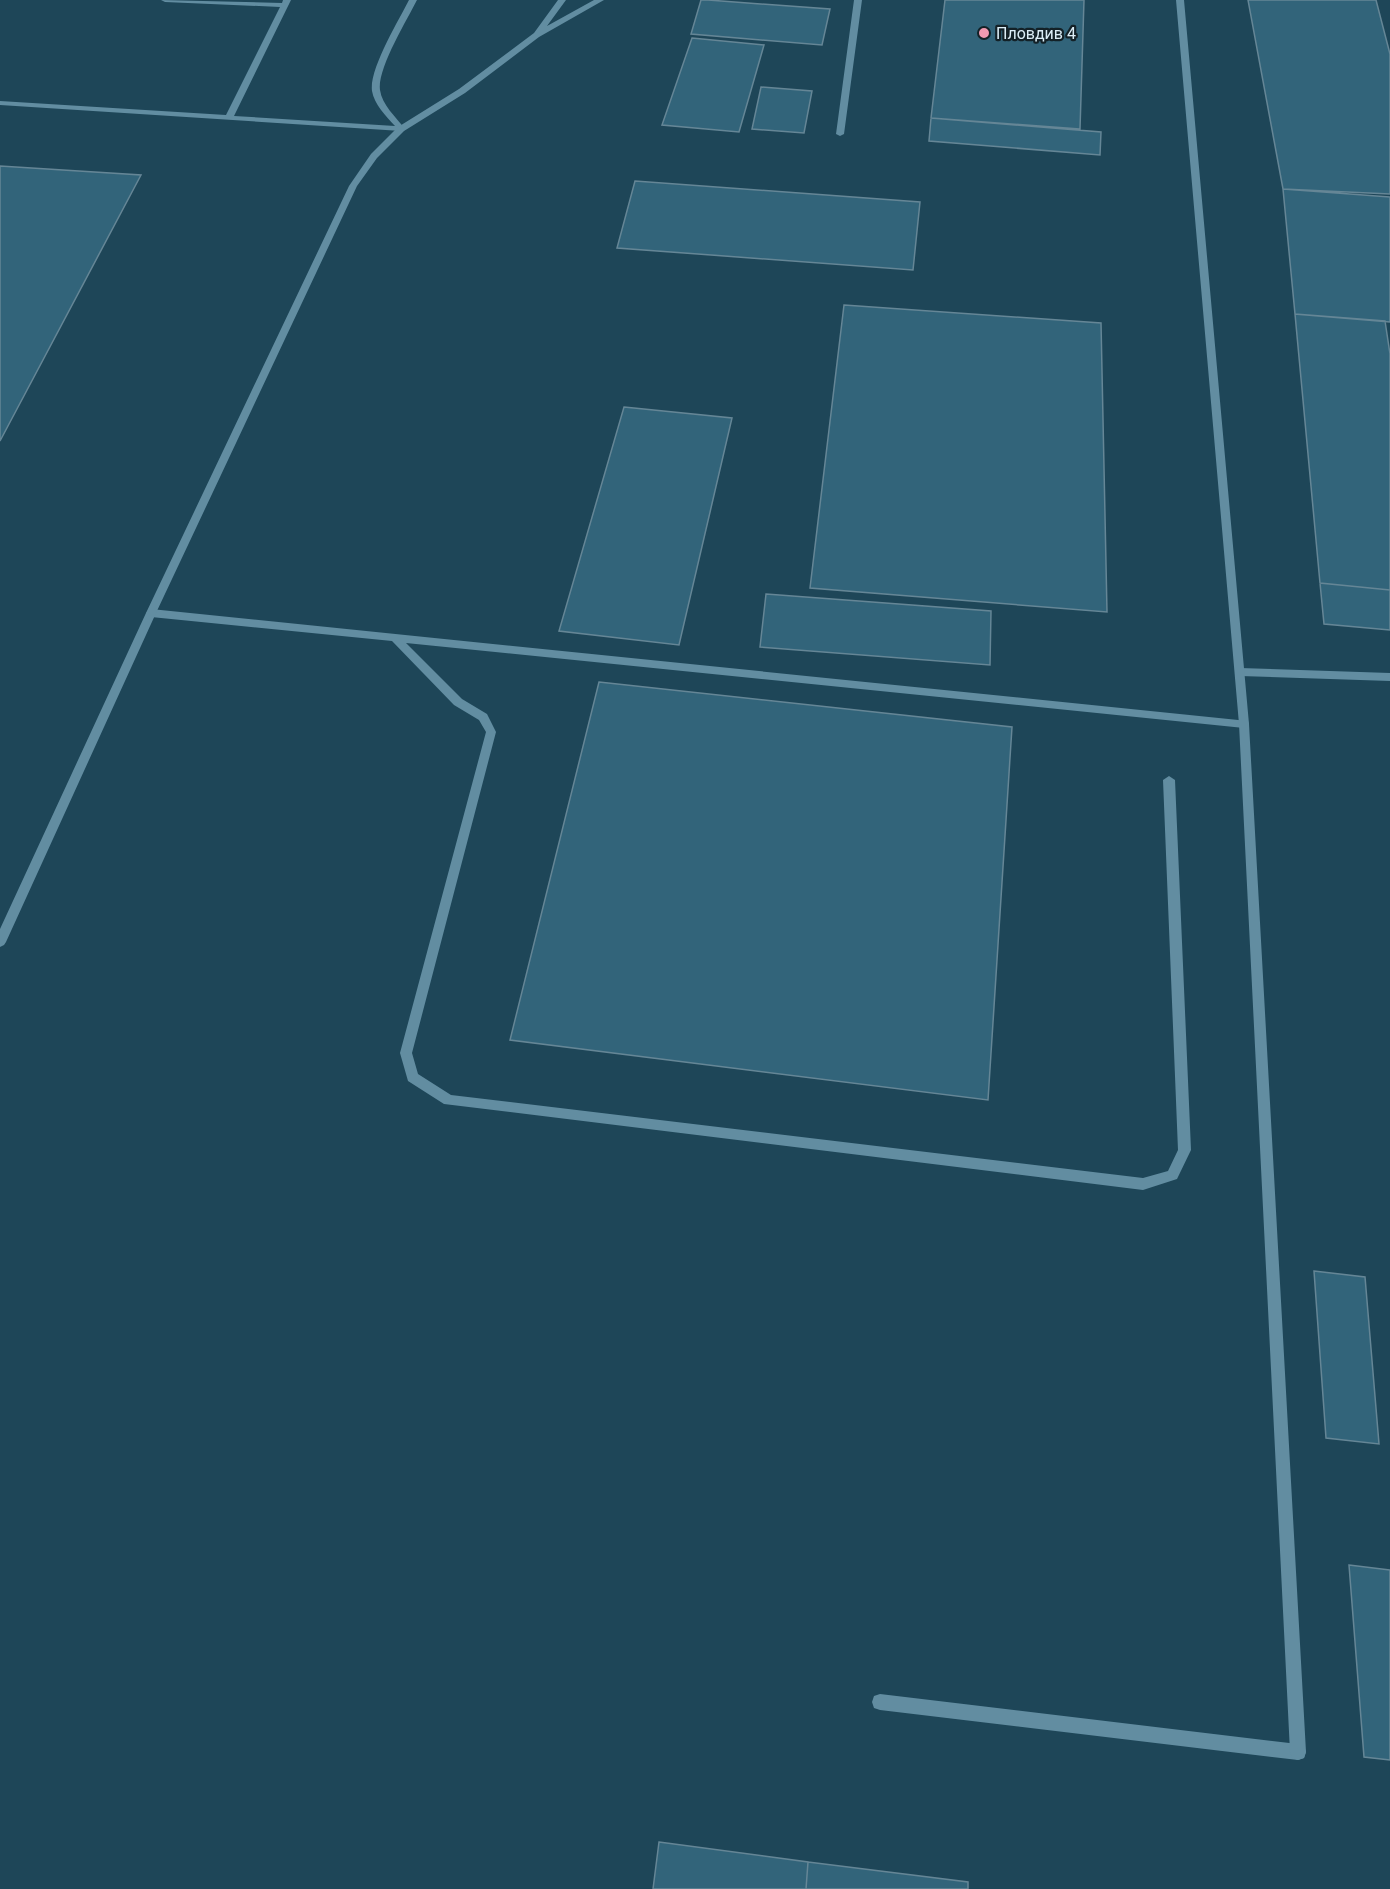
<svg xmlns="http://www.w3.org/2000/svg" width="1390" height="1889" viewBox="0 0 1390 1889" font-family="Roboto,sans-serif">
<style>
.built{fill:#1e4658}
.building{fill:#32647a;stroke:#658696;stroke-width:1.5}
.lines{fill:none;stroke-linecap:round;stroke-linejoin:round}
.service{fill:#628da1;fill-rule:evenodd}
.minor{fill:#628da1;fill-rule:evenodd}
.poi-dot{fill:#f19ab2;stroke:#132127;stroke-width:2}
.labels{text-anchor:middle;stroke-width:4.5;stroke-linejoin:round;paint-order:stroke}
.far-poi-label{font-size:16px;fill:#dceef7;stroke:#132127;text-anchor:start}
</style>
<rect width="100%" height="100%" fill="#1c3c4a"/>
<!-- built -->
<path class="built" d="M0,0H1390V1889H0Z"/>
<!-- building -->
<path class="building" d="M701,0H708L830,9L822,45L691,34Z
M945,0H1084L1080,129L931,118Z
M1248,0H1376L1390,54V194L1283,189Z
M692,38L764,45L739,132L662,125Z
M761,87L812,91L804,133L752,129Z
M931,118L1101,132L1100,155L929,141Z
M0,166L141,175L0,441Z
M635,181L920,202L913,270L617,248Z
M1283,189L1390,197V322L1295,314Z
M844,305L1101,323L1107,612L810,588Z
M1295,314L1385,321L1390,354V590L1320,583Z
M624,407L732,418L679,645L559,631Z
M1320,583L1390,590V630L1324,624Z
M766,594L991,611L990,665L760,647Z
M599,682L1012,727L988,1100L510,1040Z
M1314,1271L1365,1277L1379,1444L1326,1438Z
M1349,1565L1390,1570V1760L1364,1757Z
M659,1842L808,1862L806,1889H653Z
M808,1862L968,1882V1889H806Z"/>
<g class="lines">
<!-- service -->
<path class="service" d="M161,0L282,3L283,0H291L234,116L395,126C386,116 374,104 372,91C369,69 399,20 409,0H417C407,20 377,69 380,90C382,105 396,117 405,129L401,131L0,105V101L226,115L280,7L165,2Z
M854,0H862L844,134L840,136L836,134Z
M151,609L1248,721L1249,724L1248,727L1244,728L406,643L462,699L487,714L496,732L412,1053L418,1074L451,1095L1143,1178L1168,1171L1178,1150L1163,780L1169,776L1175,780L1191,1150L1177,1179L1143,1190L444,1104L408,1081L400,1053L486,732L479,720L454,705L392,641L151,617L146,613Z
M1240,668L1390,673V681L1240,676L1235,672Z
M880,1694L1298,1744L1304,1746L1306,1752L1304,1758L1298,1760L880,1710L874,1708L872,1702L874,1696Z"/>
<!-- minor -->
<path class="minor" d="M558,0H566L547,26L594,0H604L539,37L465,93L404,131L377,158L357,186L156,613L6,942L4,945L0,947V929L146,613L349,186L371,154L398,127L459,89L534,33Z
M1176,0H1184L1249,724L1306,1752L1304,1758L1298,1760L1292,1758L1290,1752L1239,724Z"/>
</g>
<!-- markers -->
<circle class="poi-dot" cx="984" cy="33" r="6"/>
<g class="labels">
<!-- far-poi labels -->
<g class="far-poi-label">
<text x="996" y="39">Пловдив 4</text>
</g>
</g>
</svg>
